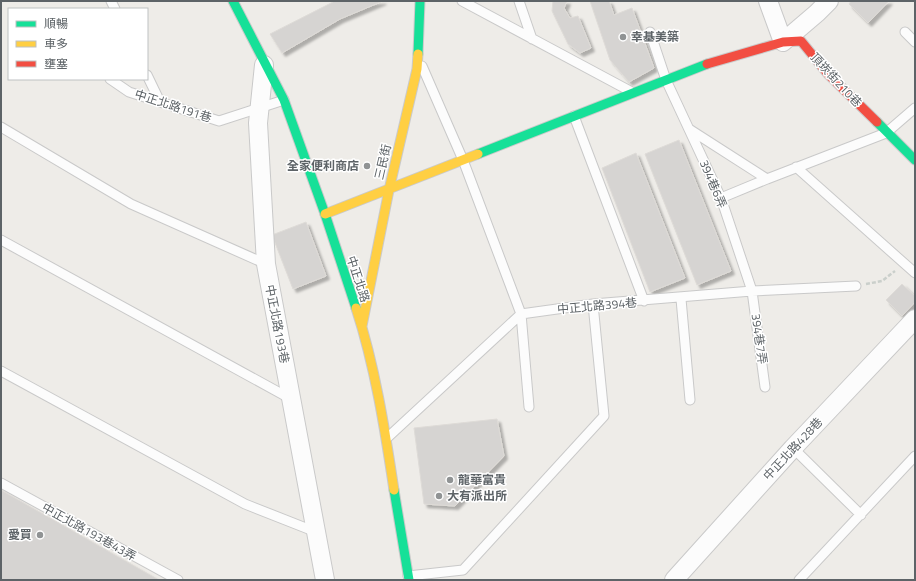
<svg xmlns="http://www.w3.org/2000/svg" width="916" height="581" viewBox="0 0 916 581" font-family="'Titillium Web','Noto Sans TC',sans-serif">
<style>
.building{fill:#d6d4d2;stroke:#dedbd7;filter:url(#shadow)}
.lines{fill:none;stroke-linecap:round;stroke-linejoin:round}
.lane-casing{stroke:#c9c9c9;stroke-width:11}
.street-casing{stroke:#c9c9c9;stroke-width:20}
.fast-casing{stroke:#cacaca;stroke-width:11}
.slow-casing{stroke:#cacaca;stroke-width:11}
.jam-casing{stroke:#cacaca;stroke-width:11}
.path{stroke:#cacfcb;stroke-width:2.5;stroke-dasharray:4 2;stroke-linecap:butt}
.lane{stroke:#fcfcfc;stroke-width:9}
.street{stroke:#fcfcfc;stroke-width:18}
.fast{stroke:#16e098;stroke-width:9}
.slow{stroke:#ffcf43;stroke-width:9}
.jam{stroke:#f24e42;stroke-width:9}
.poi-dot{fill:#909394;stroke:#fff;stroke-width:1.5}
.labels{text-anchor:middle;stroke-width:3;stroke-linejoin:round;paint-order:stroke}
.poi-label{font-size:12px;font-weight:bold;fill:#5d6367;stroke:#fff;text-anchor:start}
.street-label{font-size:12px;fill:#5d6367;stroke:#fff}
</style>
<defs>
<filter id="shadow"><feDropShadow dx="3.5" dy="3.5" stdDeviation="1" flood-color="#0004"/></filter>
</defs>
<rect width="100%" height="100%" fill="#eeece8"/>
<!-- building -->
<path class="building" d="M332,1H383L340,19L282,53L270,34L333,2Z
M553,1H567L564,8L570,18L578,16L591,48L580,53L568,44L552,11Z
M590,1H609L614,15L632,8L654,68L629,82L610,60Z
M851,1H889L868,23L849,4Z
M679,140L731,271L697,285L645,154Z
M636,153L685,278L650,292L602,168Z
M306,222L326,276L293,289L272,235Z
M902,284L915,296V302L902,316L886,300Z
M497,419L504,456L455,506L424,504L414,428Z
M1,490L159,580H1Z"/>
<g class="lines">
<defs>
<path id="lane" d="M111,1L115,9
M462,1L630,91
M519,1L532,39
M650,32L666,80L721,198L752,291L765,387
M905,32L915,42
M422,66L463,160L521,314L529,407
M147,75L160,102
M110,79L129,92L219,121L284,100
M574,116L644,301
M1,127L131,204L266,264
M689,129L767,179
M796,167L915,273
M721,198L767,179L886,133L915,108
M1,240L291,399
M681,299L690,400
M1,371L245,504L316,532
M387,438L521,314L593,304L752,291L856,286
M793,448L861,515
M1,483L178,580
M408,576L463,570L604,416L593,304
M799,580L915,456"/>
<path id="street" d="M768,1L783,42L817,13L829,1
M264,65L258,123L266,264L325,580
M674,580L793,448L915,319"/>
<path id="fast" d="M233,1L284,100L325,214L356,308
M418,54L420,1
M877,122L915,160
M478,154L707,64
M394,490L409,580"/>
<path id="slow" d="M325,214L478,154
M356,308C375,366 385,430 394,490
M362,326L389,190L417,69L418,54"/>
<path id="jam" d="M707,64L783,42L801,41L828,74L877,122"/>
</defs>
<!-- lane casing -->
<use href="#lane" class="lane-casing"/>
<!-- street casing -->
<use href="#street" class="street-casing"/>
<!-- fast casing -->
<use href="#fast" class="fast-casing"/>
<!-- slow casing -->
<use href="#slow" class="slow-casing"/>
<!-- jam casing -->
<use href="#jam" class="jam-casing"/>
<!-- path -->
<path class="path" d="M866,284L882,281L895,271"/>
<!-- lane -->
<use href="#lane" class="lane"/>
<!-- street -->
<use href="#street" class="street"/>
<!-- fast -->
<use href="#fast" class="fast"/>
<!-- slow -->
<use href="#slow" class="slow"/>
<!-- jam -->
<use href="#jam" class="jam"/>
</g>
<!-- markers -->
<g class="poi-dot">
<circle cx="623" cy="37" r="4"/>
<circle cx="367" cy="166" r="4"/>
<circle cx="450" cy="480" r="4"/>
<circle cx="439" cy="496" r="4"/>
<circle cx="40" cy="535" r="4"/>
</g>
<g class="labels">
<!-- poi labels -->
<g class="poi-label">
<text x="631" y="41">幸基美築</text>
<text x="359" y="170" text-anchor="end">全家便利商店</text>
<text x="458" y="484">龍華富貴</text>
<text x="447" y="500">大有派出所</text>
<text x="32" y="539" text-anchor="end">愛買</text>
</g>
<!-- street labels -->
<g class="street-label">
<text transform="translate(836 80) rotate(47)" y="4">頂崁街210巷</text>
<text transform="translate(173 106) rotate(18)" y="4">中正北路191巷</text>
<text transform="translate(383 162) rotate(-77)" y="4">三民街</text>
<text transform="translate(713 184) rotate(67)" y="4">394巷6弄</text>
<text transform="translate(358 279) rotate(72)" y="4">中正北路</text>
<text transform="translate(597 306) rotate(-5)" y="4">中正北路394巷</text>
<text transform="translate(277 324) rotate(79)" y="4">中正北路193巷</text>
<text transform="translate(759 339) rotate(82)" y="4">394巷7弄</text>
<text transform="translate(793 449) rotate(-47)" y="4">中正北路428巷</text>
<text transform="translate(89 532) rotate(29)" y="4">中正北路193巷43弄</text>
</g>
</g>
<!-- border -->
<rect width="916" height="581" fill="none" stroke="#5d6367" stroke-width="4"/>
<!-- legend -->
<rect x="8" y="8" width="140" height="72" fill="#ffffff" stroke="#bec1c2"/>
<rect x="16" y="21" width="20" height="6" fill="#16e098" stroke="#bec1c2"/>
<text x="44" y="28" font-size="12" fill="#5d6367">順暢</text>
<rect x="16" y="41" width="20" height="6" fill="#ffcf43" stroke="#bec1c2"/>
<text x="44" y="48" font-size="12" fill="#5d6367">車多</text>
<rect x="16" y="61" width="20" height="6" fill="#f24e42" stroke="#bec1c2"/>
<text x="44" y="68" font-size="12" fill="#5d6367">壅塞</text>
</svg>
